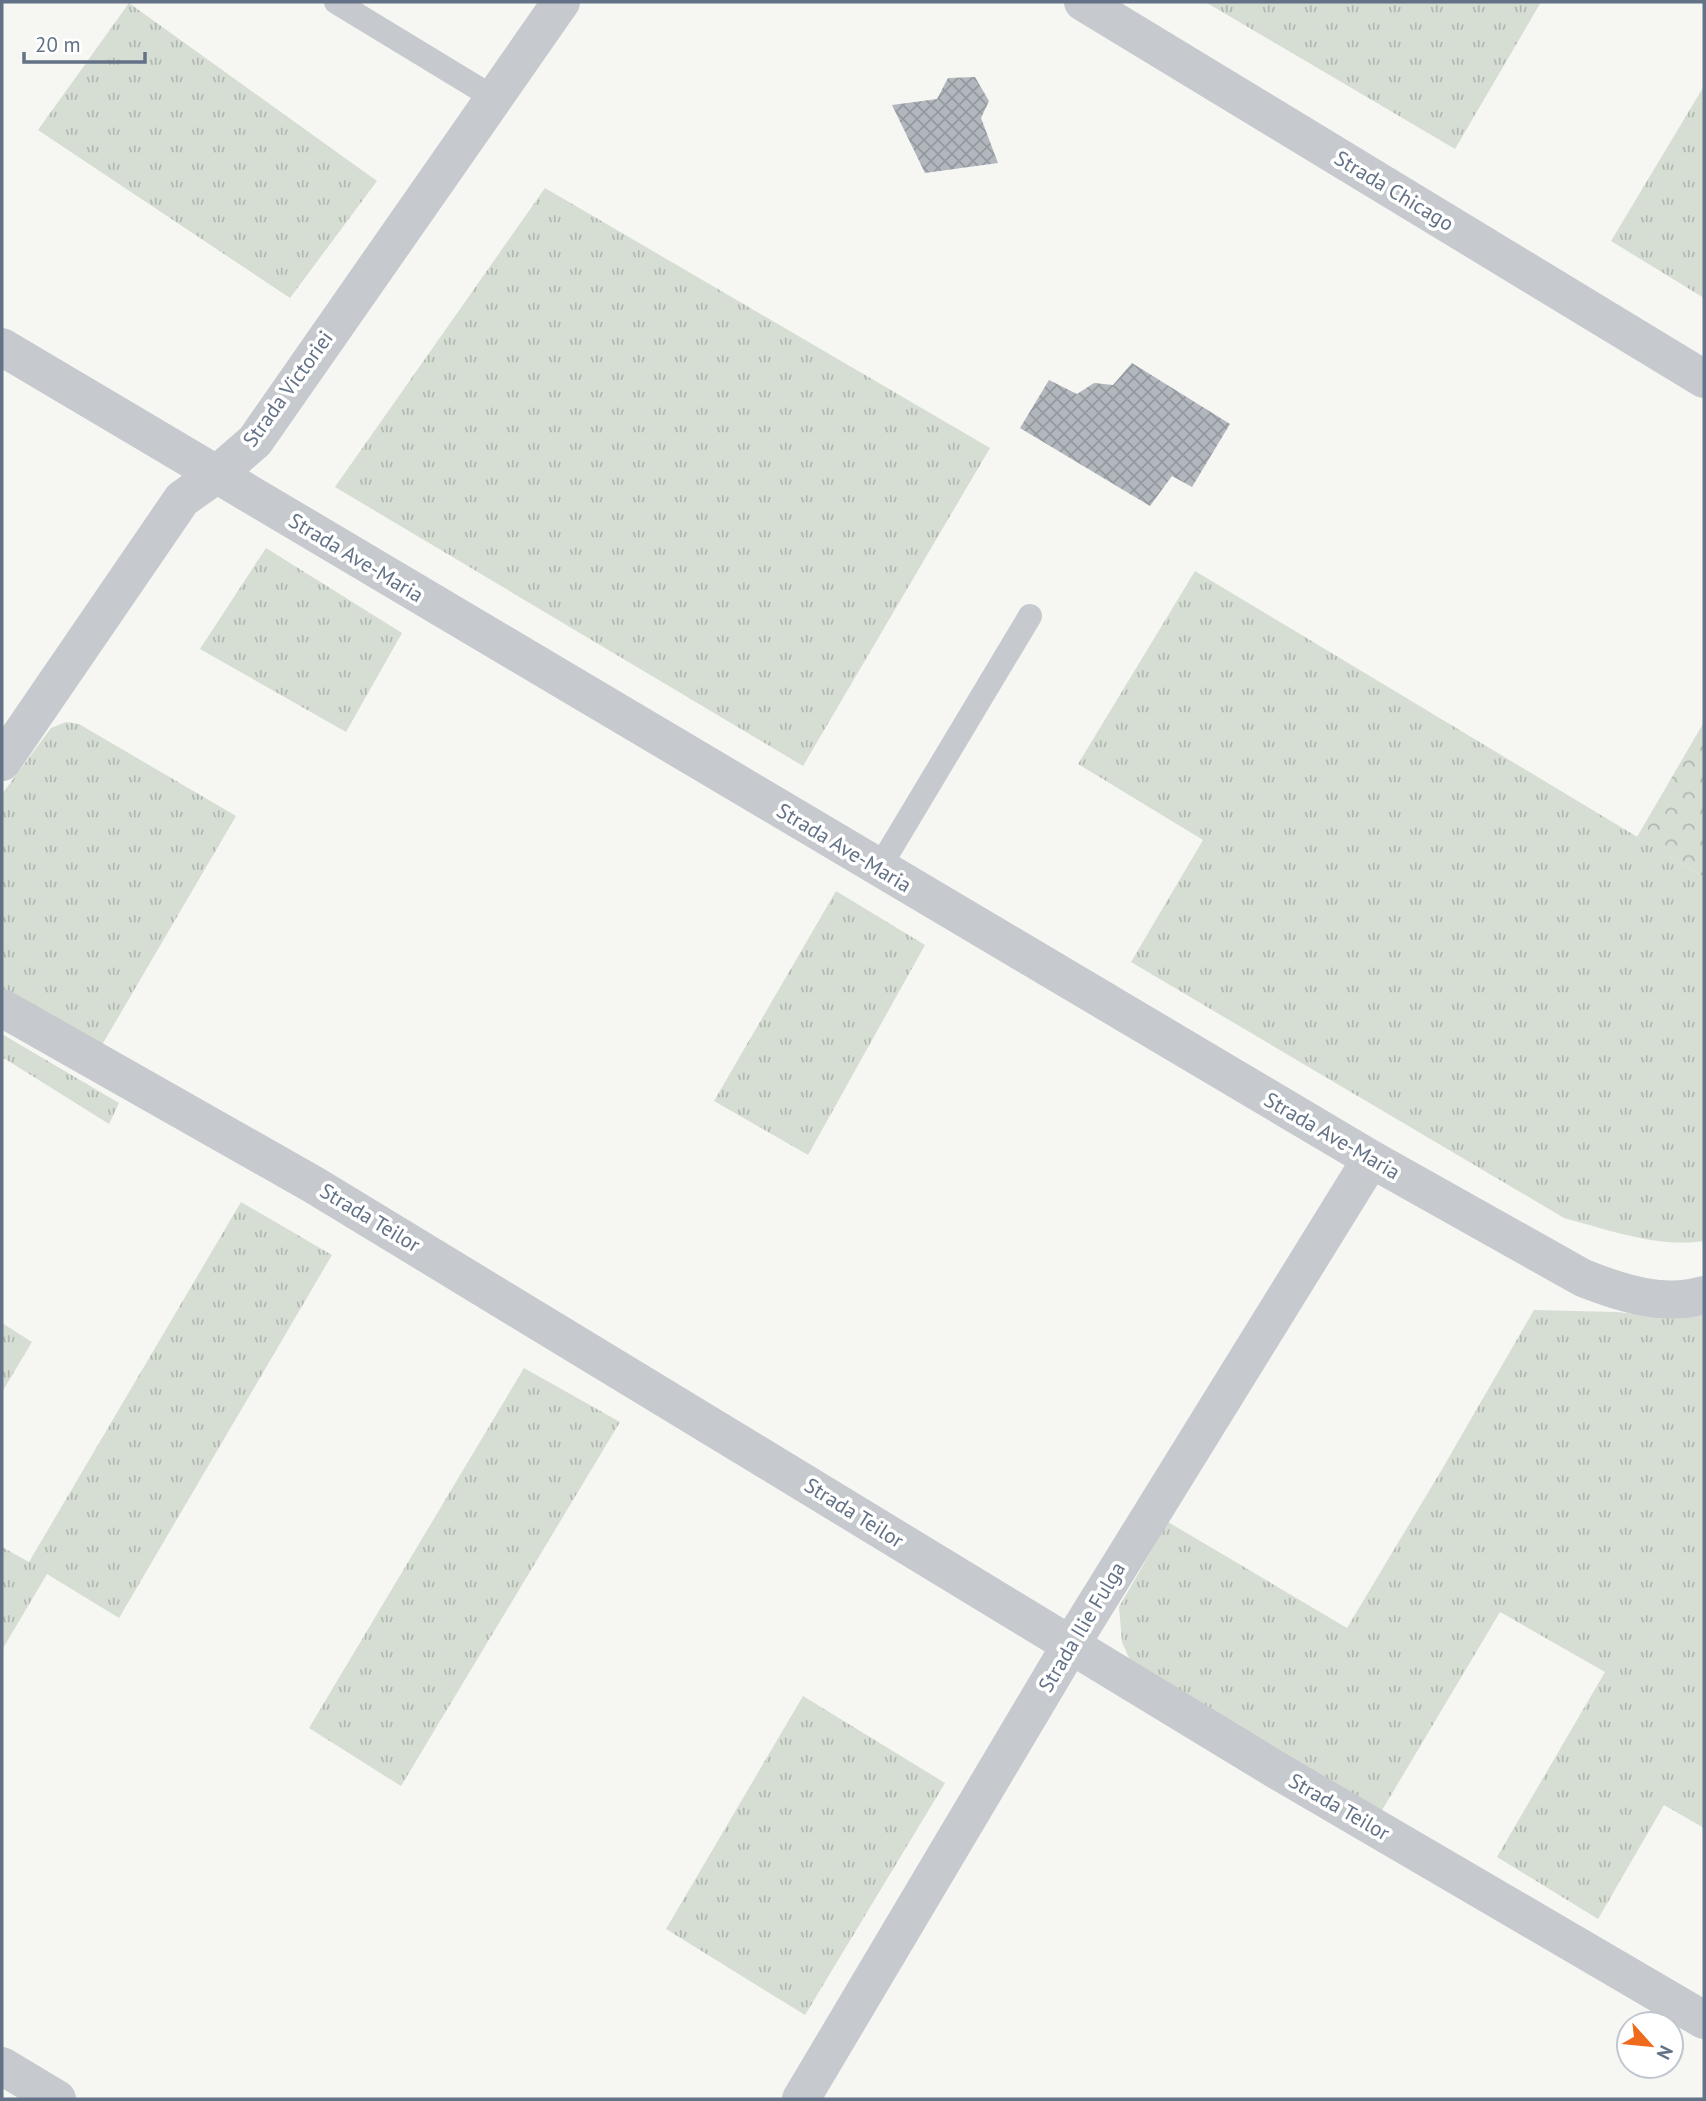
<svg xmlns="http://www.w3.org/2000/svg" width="1706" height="2101" viewBox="0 0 1706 2101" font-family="'PT Sans',sans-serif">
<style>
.grass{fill:url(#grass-tufts)}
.park{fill:url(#park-crowns)}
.building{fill:url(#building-cross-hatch)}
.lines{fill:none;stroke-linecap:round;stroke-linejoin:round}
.lane{stroke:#c6c9cd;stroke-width:24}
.street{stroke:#c6c9cd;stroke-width:38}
.labels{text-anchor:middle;stroke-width:7;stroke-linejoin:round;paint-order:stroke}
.street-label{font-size:21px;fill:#637286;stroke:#fff}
</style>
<defs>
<pattern id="grass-tufts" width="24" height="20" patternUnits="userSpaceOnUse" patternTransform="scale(1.75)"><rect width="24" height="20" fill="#d6ded3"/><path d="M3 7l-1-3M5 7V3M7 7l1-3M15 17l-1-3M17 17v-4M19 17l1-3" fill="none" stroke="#b1b8b1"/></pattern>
<pattern id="park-crowns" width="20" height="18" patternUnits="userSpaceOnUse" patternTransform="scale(1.75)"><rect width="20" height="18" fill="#d6ded3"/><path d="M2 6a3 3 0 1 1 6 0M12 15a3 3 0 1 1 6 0" fill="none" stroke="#b1b8b1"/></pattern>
<pattern id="building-cross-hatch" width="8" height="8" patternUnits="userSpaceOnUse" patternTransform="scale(1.75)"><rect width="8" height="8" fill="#b1b7bd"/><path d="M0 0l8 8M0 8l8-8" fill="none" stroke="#94999f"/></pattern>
</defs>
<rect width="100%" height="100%" fill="#f6f6f3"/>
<!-- grass -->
<path class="grass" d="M1208,2H1541L1455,149L1207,3Z
M129,3L377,181L290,298L38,130Z
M1704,86V298L1611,241Z
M545,188L990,448L803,766L335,487Z
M266,548L402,633L346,732L200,649Z
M1195,571L1704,877V1241C1658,1248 1609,1230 1564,1218L1131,962L1203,840L1078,764Z
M66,722L79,724L236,816L99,1050L2,993V794L51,728Z
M836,891L925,945L808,1155L714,1101Z
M2,1034L119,1103L109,1124L2,1057Z
M241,1202L332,1255L119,1618L47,1574L2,1650V1547L29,1562Z
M1534,1310L1617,1312L1672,1318L1704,1315V1828L1664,1805L1598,1919L1497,1857L1605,1672L1500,1612L1381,1812L1130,1660L1122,1642L1119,1607L1168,1522L1347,1628L1441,1471Z
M2,1323L32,1342L2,1392Z
M524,1368L620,1422L401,1786L309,1728Z
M803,1696L945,1783L805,2015L666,1929Z"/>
<!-- park -->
<path class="park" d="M1704,722V877L1637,837Z"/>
<!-- building -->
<path class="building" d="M975,77L989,101L981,118L998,163L925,173L892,105L937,99L948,78Z
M1132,363L1230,424L1192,487L1172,476L1150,506L1020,428L1049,380L1077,394L1094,383L1113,385Z"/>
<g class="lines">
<!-- lane -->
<path class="lane" d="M336,2L494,98
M879,868L1030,616"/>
<!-- street -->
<path class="street" d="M1083,2L1704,379
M2,347L1371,1159L1583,1278C1621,1293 1664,1307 1704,1295
M2,762L182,499L216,475L255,441L561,2
M2,1008L314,1185L1278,1771L1704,2020
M2,2066L57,2099
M801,2099L1070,1646L1371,1159"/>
</g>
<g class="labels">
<!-- street labels -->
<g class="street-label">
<text transform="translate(1394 191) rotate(31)" y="7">Strada Chicago</text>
<text transform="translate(288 389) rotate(-54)" y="7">Strada Victoriei</text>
<text transform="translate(356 558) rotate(31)" y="7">Strada Ave-Maria</text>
<text transform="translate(844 848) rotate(31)" y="7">Strada Ave-Maria</text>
<text transform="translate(1332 1136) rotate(30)" y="7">Strada Ave-Maria</text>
<text transform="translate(370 1218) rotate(31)" y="7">Strada Teilor</text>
<text transform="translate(854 1513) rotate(32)" y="7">Strada Teilor</text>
<text transform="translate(1082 1627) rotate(-59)" y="7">Strada Ilie Fulga</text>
<text transform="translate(1339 1807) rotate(30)" y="7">Strada Teilor</text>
</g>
</g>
<!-- border -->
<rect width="1706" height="2101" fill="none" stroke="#637286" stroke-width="7"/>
<!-- north arrow -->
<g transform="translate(1650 2045) rotate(117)"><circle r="33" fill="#ffffff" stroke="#c1c7cf" stroke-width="2"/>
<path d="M0-5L12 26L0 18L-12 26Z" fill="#ee6a1c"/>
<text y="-10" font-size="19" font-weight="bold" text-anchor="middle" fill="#637286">N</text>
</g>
<!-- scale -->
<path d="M24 52v10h121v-10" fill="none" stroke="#637286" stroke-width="3.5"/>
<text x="35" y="52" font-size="21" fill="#637286" stroke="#ffffff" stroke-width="5" paint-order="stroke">20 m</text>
</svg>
